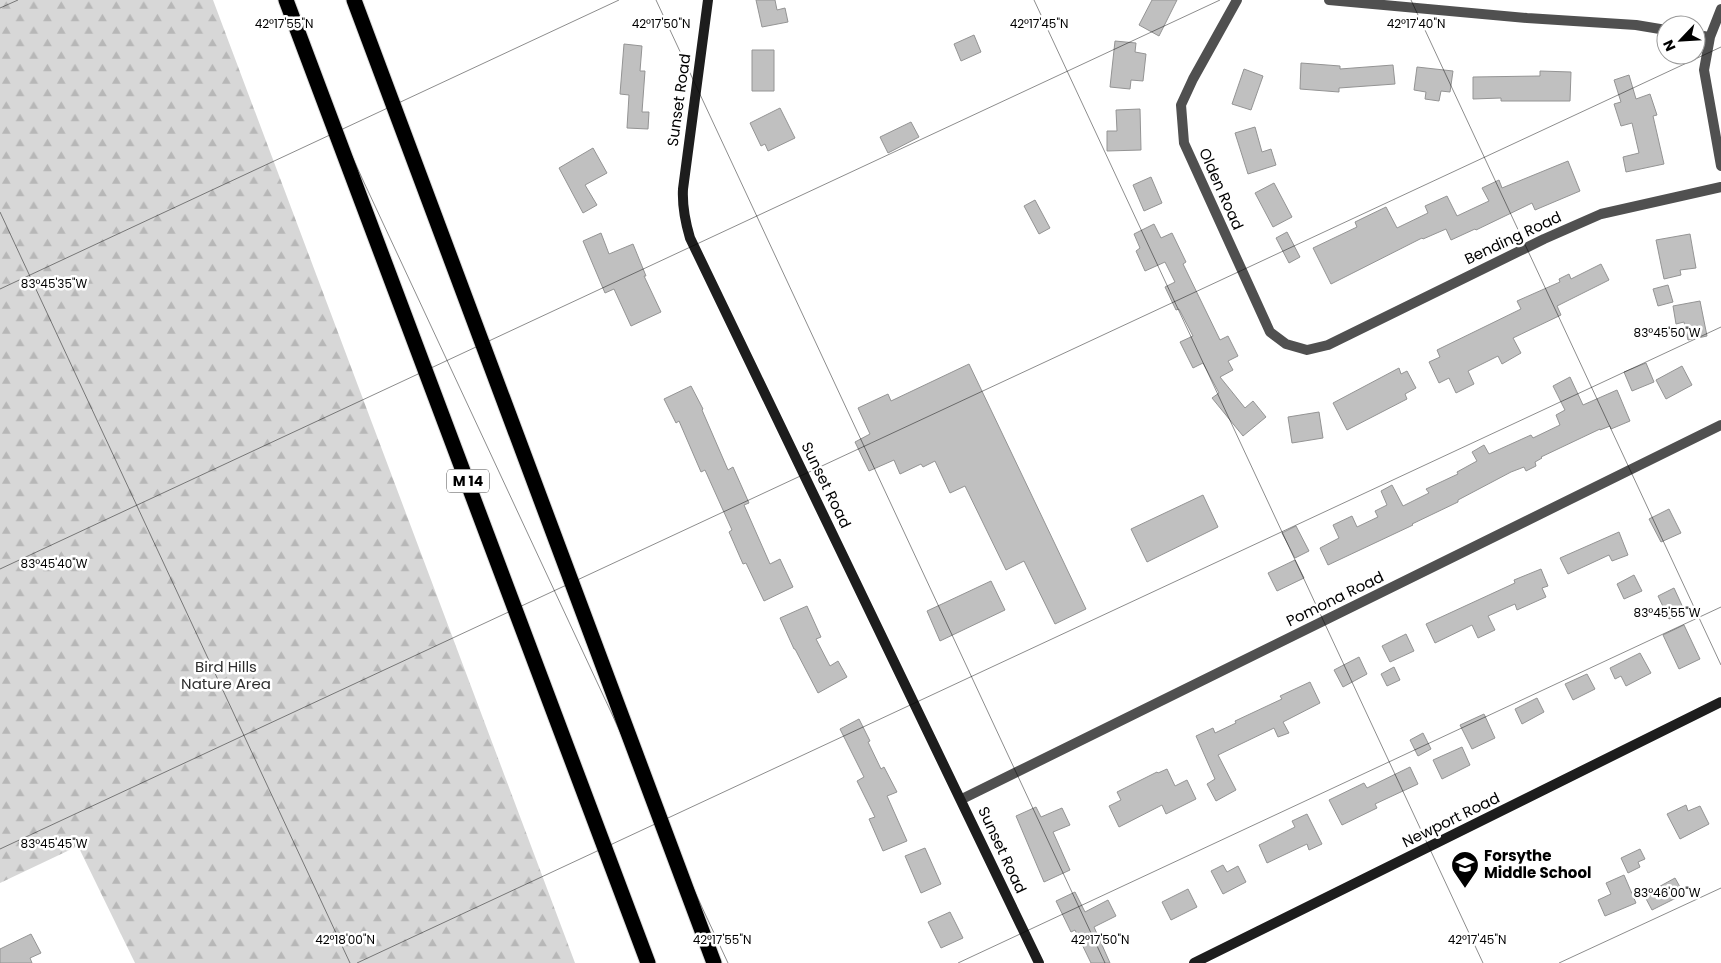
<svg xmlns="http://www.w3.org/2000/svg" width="1721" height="963" viewBox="0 0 1721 963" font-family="Poppins,sans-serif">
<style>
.forest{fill:url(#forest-firs)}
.building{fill:#c0c0c0;stroke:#949494}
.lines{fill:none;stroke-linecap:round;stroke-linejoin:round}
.highway-casing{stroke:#dbdbdb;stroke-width:17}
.street{stroke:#505050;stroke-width:10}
.secondary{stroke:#1d1d1d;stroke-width:10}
.highway{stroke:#000;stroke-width:15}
.ticks{fill:none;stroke:#000;stroke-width:1;stroke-opacity:0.45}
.labels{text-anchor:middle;stroke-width:5;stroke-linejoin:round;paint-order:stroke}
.shield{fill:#fff;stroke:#4c4c4c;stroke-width:1}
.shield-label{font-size:14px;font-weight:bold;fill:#000}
.street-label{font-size:15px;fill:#000;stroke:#fff}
.park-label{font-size:15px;fill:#2e2e2e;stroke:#fff}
.poi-label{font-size:15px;font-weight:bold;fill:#000;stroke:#fff;text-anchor:start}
.ticks-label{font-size:12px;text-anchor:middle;fill:#000;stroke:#fff;stroke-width:5;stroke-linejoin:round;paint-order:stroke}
</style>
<defs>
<pattern id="forest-firs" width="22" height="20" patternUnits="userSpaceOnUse" patternTransform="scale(1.25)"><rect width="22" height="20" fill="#d7d7d7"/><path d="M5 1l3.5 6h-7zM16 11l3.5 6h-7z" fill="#b7b7b7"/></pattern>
</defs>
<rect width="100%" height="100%" fill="#fff"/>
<!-- forest -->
<path class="forest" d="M0,0H213L575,963H135L78,846L0,883Z"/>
<!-- building -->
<path class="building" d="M756,0H775L777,10L785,8L788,22L762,27Z
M1152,0H1177L1159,36L1139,25Z
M974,35L981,52L961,61L954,44Z
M1115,41L1136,43L1135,52L1146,54L1143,81L1131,80L1130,89L1110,87Z
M624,44L642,46L640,71H645L642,112H649L648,129L627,128L629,95L620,94Z
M752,50H774V91H752Z
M1301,63L1340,66V69L1393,65L1395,84L1339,88V92L1300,89Z
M1417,67L1453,71L1450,92L1441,91L1439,101L1425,99L1426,92L1414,90Z
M1244,69L1263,76L1251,110L1232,104Z
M1540,71L1571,72L1570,101H1501V98L1473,99V77L1540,76Z
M1629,75L1636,99L1650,94L1657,115L1653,116L1664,164L1626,172L1623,157L1639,153L1632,123L1621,126L1614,104L1621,102L1614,80Z
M780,108L795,138L768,151L765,144L761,146L750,123Z
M1140,109L1141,150L1107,151V131H1117L1116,110Z
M911,122L919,137L888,153L880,137Z
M1255,127L1262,152L1271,149L1276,165L1248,174L1235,133Z
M593,148L607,173L585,185L597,205L583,213L559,168Z
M1568,161L1580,191L1535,210L1532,203L1476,230L1475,229L1451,240L1446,229L1423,239L1422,238L1331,284L1313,248L1357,227L1355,222L1386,207L1397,228L1428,213L1425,206L1447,196L1457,216L1489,201L1482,188L1499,180L1502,188Z
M1151,177L1162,203L1144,211L1133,185Z
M1274,183L1292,217L1273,227L1255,193Z
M1035,200L1050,228L1039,234L1024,206Z
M1154,224L1161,238L1172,233L1186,262L1183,264L1220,340L1228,336L1238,356L1228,361L1233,370L1220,377L1245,408L1253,401L1266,417L1243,436L1212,398L1219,393L1203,363L1193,368L1180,342L1193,336L1179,309L1176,310L1165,287L1175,282L1165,262L1145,271L1136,251L1140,248L1134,234Z
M1287,232L1300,257L1289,263L1276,238Z
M601,233L609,254L633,244L646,276H644L661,312L631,326L614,289L605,293L583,241Z
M1690,234L1696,268L1680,270L1681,275L1664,279L1656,240Z
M1601,264L1609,280L1557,306L1561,315L1513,338L1521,353L1502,364L1498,356L1468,371L1474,384L1456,393L1449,378L1439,383L1429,362L1440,357L1437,350L1521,309L1517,301L1560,282L1559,279L1569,274L1571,279Z
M1668,285L1673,302L1658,306L1653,289Z
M1700,301L1707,336L1688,340L1684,322L1676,324L1673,306Z
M1646,363L1654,382L1632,391L1624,372Z
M969,364L1086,609L1055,624L1024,561L1006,570L965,486L950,493L935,461L923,467L921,464L900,474L894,460L869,471L855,442L870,434L858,408L888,394L891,401Z
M1682,366L1692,385L1666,399L1656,380Z
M1399,368L1401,374L1407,371L1416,388L1405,394L1407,399L1347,430L1333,403Z
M1570,377L1583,405L1617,390L1630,421L1611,429L1610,426L1600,430V429L1541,457L1542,458L1535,462L1536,466L1526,471L1524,467L1511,472L1458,500V502L1412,524L1413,525L1328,565L1320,548L1339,538L1333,525L1352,516L1357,527L1378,517L1375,511L1387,505L1381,491L1392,485L1403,506L1429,493L1426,489L1458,474L1457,472L1477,461L1472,452L1484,445L1489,454L1531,435L1533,438L1560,425L1556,415L1565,410L1553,386Z
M691,386L703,409L702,410L728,470L733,467L749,503L744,505L770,564L780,559L793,587L764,601L746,563L743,564L729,532L732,530L705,470L701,472L679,421L676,423L664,399Z
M1319,412L1323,438L1292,443L1288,417Z
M1203,495L1218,527L1147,562L1131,529Z
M1669,509L1681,533L1661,542L1649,519Z
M1296,526L1309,551L1295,558L1282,533Z
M1619,532L1628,555L1612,561L1609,555L1568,574L1560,558Z
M1295,560L1304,578L1277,591L1268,573Z
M1541,569L1548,586L1542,588L1546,597L1517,610L1515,604L1488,616L1495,630L1478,638L1472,625L1435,643L1426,624L1515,583L1514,580Z
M1634,575L1642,591L1624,599L1617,584Z
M991,581L1005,610L940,641L927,611Z
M1674,588L1685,612L1669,619L1658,596Z
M807,606L821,637L816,639L830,666L838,661L847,677L818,693L795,649H794L780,618Z
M1684,625L1700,659L1679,669L1663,635Z
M1406,634L1414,651L1390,662L1382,646Z
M1640,653L1651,673L1626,686L1621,676L1615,679L1610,668Z
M1359,657L1367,674L1343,687L1334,670Z
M1394,667L1400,680L1387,686L1381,674Z
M1587,674L1595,689L1573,700L1565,684Z
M1310,682L1320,703L1283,722L1289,733L1278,737L1274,728L1218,755L1236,790L1216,801L1207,784L1215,779L1196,736L1213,728L1215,733L1236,723L1235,721L1282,699L1280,696Z
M1537,698L1544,712L1522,724L1515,709Z
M1484,714L1495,738L1472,749L1460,725Z
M859,719L870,741L868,742L881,769L884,767L897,792L887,796L907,841L883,851L869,819L875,817L857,781L864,777L840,729Z
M1423,733L1431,749L1418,756L1410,740Z
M1462,747L1470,765L1442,779L1433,760Z
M1410,767L1418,784L1375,804L1377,808L1342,825L1329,800L1364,783L1367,788Z
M1167,769L1175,786L1187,780L1196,799L1166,814L1162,805L1119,827L1109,806L1121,800L1117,792L1157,772L1158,773Z
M1686,805L1688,811L1700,806L1709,824L1680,839L1667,814Z
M1036,807L1041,817L1062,808L1070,825L1053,832L1070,870L1044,882L1016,816Z
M1307,814L1322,844L1309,850L1307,844L1267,863L1259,845L1295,827L1292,821Z
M925,848L941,884L921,893L905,856Z
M1640,849L1645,859L1638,862L1640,867L1628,873L1621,858Z
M1223,865L1227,872L1238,866L1246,882L1223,894L1211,871Z
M1624,875L1636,903L1605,916L1598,900L1611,894L1606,883Z
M1675,878L1684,894L1652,910L1644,895Z
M1188,889L1197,907L1171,920L1162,902Z
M1075,892L1085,912L1108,900L1116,916L1094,927L1110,963H1091L1075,930L1071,932L1056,901Z
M950,912L963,938L941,948L928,922Z
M31,934L41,953L30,958L32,963H0V949Z"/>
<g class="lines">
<defs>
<path id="highway" d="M286,0L648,963
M354,0L714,963"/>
</defs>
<!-- highway casing -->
<use href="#highway" class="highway-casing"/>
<!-- street -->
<path class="street" d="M1237,0L1193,79L1181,105L1184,143L1270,332L1286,344L1307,350L1328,345L1544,239L1601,214L1721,187
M1329,0L1527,18L1636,25L1666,30
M1721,9L1710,37L1704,70L1721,166
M1696,35L1710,37
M962,799L1721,425"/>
<!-- secondary -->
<path class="secondary" d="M708,0L683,189C682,207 685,221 690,238L1039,963
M1194,963L1721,702"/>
<!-- highway -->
<use href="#highway" class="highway"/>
</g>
<!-- ticks -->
<path class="ticks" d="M279,0L728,963M656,0L1105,963M1034,0L1483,963M1411,0L1721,665M0,8L18,0M0,212L350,963M0,289L619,0M0,569L1220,0M0,849L1721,47M357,963L1721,327M958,963L1721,607M1559,963L1721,888"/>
<!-- icons -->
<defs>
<symbol id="school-pin" viewBox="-11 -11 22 30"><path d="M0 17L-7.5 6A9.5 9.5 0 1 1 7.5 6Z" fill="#000" stroke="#fff"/><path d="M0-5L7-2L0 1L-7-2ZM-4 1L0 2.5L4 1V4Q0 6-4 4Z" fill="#fff"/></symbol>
</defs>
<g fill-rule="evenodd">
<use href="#school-pin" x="1449" y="849" width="32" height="43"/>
</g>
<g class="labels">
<!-- shield labels -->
<rect class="shield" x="447" y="469.5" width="42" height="23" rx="4"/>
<g class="shield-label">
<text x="468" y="486">M 14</text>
</g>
<!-- street labels -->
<g class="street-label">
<text transform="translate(679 100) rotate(-82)" y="5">Sunset Road</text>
<text transform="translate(1221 189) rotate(66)" y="5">Olden Road</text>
<text transform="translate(1513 238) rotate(-25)" y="5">Bending Road</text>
<text transform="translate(826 485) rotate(64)" y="5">Sunset Road</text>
<text transform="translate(1335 599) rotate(-26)" y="5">Pomona Road</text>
<text transform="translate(1451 820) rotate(-26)" y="5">Newport Road</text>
<text transform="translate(1002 850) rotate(65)" y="5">Sunset Road</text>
</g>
<!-- park labels -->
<g class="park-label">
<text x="226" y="672">Bird Hills<tspan x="226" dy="17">Nature Area</tspan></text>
</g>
<!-- poi labels -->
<g class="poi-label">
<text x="1484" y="861">Forsythe<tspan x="1484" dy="17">Middle School</tspan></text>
</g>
</g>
<g class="ticks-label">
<text x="284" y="28">42°17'55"N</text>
<text x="1039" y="28">42°17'45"N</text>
<text x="1416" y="28">42°17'40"N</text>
<text x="661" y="28">42°17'50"N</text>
<text x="54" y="288">83°45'35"W</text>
<text x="1667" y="337">83°45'50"W</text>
<text x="54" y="568">83°45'40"W</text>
<text x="1667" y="617">83°45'55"W</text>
<text x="54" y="848">83°45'45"W</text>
<text x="1667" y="897">83°46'00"W</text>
<text x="345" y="944">42°18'00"N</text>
<text x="722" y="944">42°17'55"N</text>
<text x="1100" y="944">42°17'50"N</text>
<text x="1477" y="944">42°17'45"N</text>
</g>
<!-- north arrow -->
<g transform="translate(1681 40) rotate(245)"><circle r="24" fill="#ffffff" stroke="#999999"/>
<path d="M0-4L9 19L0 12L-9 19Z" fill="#000000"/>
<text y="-8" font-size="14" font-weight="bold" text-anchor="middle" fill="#000000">N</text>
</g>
</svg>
